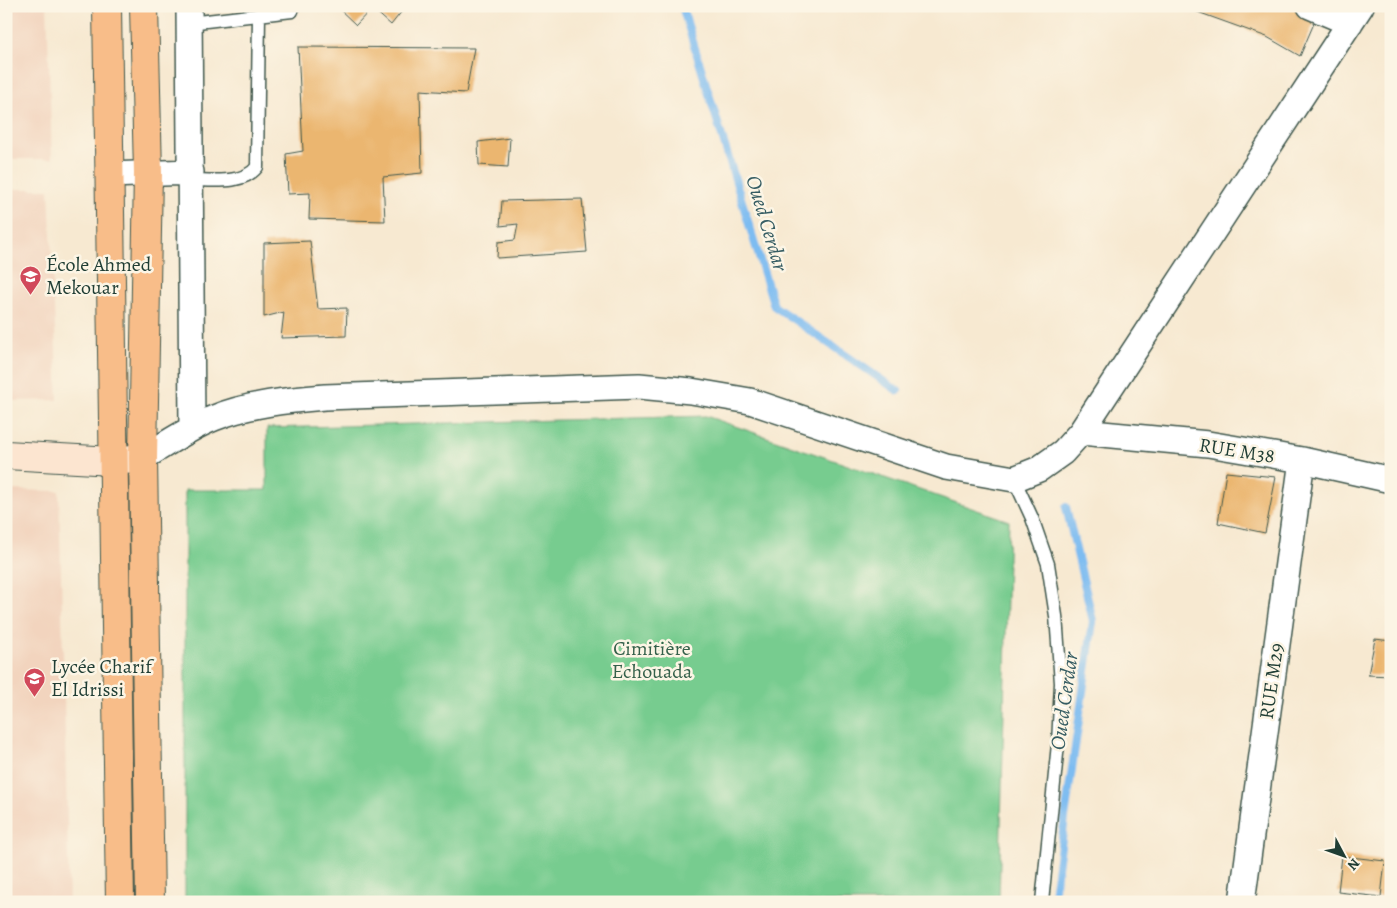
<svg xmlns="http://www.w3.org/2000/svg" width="1397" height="908" viewBox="0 0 1397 908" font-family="Alegreya,serif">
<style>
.built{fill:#f2d4be}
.green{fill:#77cc8f;stroke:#4b8462}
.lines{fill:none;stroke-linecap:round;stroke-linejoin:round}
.stream{stroke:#7dbcf1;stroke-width:8}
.building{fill:#ebb66f}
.lane-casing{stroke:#3f574c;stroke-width:15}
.street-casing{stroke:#3f574c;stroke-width:28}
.secondary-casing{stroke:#3f574c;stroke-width:30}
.primary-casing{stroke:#3f574c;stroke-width:30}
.lane{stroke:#fff;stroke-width:12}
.street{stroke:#fff;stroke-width:25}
.secondary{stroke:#fce5d0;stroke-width:28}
.primary{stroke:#f8bd89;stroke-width:28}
.labels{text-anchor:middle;stroke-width:5;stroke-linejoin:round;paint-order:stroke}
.poi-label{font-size:20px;fill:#1f3d34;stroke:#fcf5e5;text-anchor:start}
.street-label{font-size:20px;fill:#1f3d34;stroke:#fcf5e5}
.park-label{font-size:20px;fill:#35614b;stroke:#fcf5e5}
.water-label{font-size:21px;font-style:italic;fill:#365d63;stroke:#fcf5e5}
</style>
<rect width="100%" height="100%" fill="#fcf5e5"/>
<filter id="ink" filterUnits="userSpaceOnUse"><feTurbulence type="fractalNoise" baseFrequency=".02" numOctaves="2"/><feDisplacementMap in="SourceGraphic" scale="10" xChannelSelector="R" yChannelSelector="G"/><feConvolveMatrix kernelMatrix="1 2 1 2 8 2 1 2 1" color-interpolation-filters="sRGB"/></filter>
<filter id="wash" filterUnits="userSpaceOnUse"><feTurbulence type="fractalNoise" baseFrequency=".0096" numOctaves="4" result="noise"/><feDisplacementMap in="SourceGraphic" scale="20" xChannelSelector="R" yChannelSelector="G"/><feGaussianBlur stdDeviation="1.12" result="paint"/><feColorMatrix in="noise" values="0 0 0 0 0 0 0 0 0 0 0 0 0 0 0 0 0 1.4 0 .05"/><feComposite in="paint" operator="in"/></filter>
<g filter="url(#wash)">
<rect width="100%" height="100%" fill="#f7e9d1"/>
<!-- built -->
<path class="built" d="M6,6H47L52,159H6Z
M6,189H49L58,400L6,401Z
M6,490L59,491L69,902H6Z"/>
<!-- green -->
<path class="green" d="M706,416L1009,521L999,902H185V490H267V428Z"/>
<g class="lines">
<!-- stream -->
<path class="stream" d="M682,6L774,306L898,391
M1053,902L1093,621L1066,507"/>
</g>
<g id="blocks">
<!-- building -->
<path class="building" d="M336,6H406L391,25L372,8L356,25Z
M1181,6H1299L1318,14L1300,56L1267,37Z
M298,47L474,48L466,93L420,90L422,173L383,177L385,221L309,219L310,193L288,194L286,154L303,151Z
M510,138L508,167L479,165L478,142Z
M582,199L587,252L497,258L498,242L515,240L518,224L500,226L502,201Z
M310,241L318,309L347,308L346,336L281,338L284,312L264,317V243Z
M1226,472L1276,477L1265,533L1218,523Z
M1375,639L1391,641V676L1368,675Z
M1342,856L1385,861L1381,897L1338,892Z"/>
</g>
</g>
<g filter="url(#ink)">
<use href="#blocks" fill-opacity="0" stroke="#3f574c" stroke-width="1"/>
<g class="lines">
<defs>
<path id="lane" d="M189,23L292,11
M191,180C212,180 243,185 257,167L259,14
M1014,479L1032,518L1048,564L1056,616L1061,683L1058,744L1042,902"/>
<path id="street" d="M189,6L192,428
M1310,6L1350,23
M109,175L191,172
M1081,432L1208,444L1302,460L1391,480
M143,458C166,444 189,428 214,418C249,404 288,400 325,397L639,386L691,391L750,401L946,467L1014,479L1039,469L1063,452L1081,432L1361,6
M1242,902L1302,460"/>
<path id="secondary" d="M6,455L113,461L143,458"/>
<path id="primary" d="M107,6L120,902
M144,6L148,173L143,458L150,902"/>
</defs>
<!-- lane casing -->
<use href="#lane" class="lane-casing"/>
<!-- street casing -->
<use href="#street" class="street-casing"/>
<!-- secondary casing -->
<use href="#secondary" class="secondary-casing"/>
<!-- primary casing -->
<use href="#primary" class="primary-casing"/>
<!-- lane -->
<use href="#lane" class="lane"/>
<!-- street -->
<use href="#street" class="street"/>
<!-- secondary -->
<use href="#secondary" class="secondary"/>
<!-- primary -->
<use href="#primary" class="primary"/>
</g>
</g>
<!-- icons -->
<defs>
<symbol id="school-pin" viewBox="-11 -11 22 30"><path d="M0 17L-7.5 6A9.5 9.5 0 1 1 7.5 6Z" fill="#d1495b" stroke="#fcf5e5"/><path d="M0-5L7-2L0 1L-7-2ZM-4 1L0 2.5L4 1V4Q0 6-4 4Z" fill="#fff"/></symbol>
</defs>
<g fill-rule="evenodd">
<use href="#school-pin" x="18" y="264" width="25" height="34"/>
<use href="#school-pin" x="22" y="666" width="25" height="34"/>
</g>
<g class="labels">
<!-- poi labels -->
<g class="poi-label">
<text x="46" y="271">École Ahmed<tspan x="46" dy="23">Mekouar</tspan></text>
<text x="51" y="673">Lycée Charif<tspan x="51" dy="23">El Idrissi</tspan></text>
</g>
<!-- street labels -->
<g class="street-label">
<text transform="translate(1237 450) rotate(9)" y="7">RUE M38</text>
<text transform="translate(1271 681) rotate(-82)" y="7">RUE M29</text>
</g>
<!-- park labels -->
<g class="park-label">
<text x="652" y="655">Cimitière<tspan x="652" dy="23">Echouada</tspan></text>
</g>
<!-- water labels -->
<g class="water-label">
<text transform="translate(767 223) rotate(73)" y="7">Oued Cerdar</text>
<text transform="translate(1064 701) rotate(-82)" y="7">Oued Cerdar</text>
</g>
</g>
<!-- margin -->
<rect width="1397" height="908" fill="none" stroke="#fcf5e5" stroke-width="25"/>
<!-- north arrow -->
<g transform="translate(1344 856) rotate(131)" stroke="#fcf5e5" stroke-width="4" paint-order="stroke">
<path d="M0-4L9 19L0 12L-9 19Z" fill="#1f3d34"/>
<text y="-8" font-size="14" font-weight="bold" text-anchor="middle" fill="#1f3d34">N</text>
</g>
</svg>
